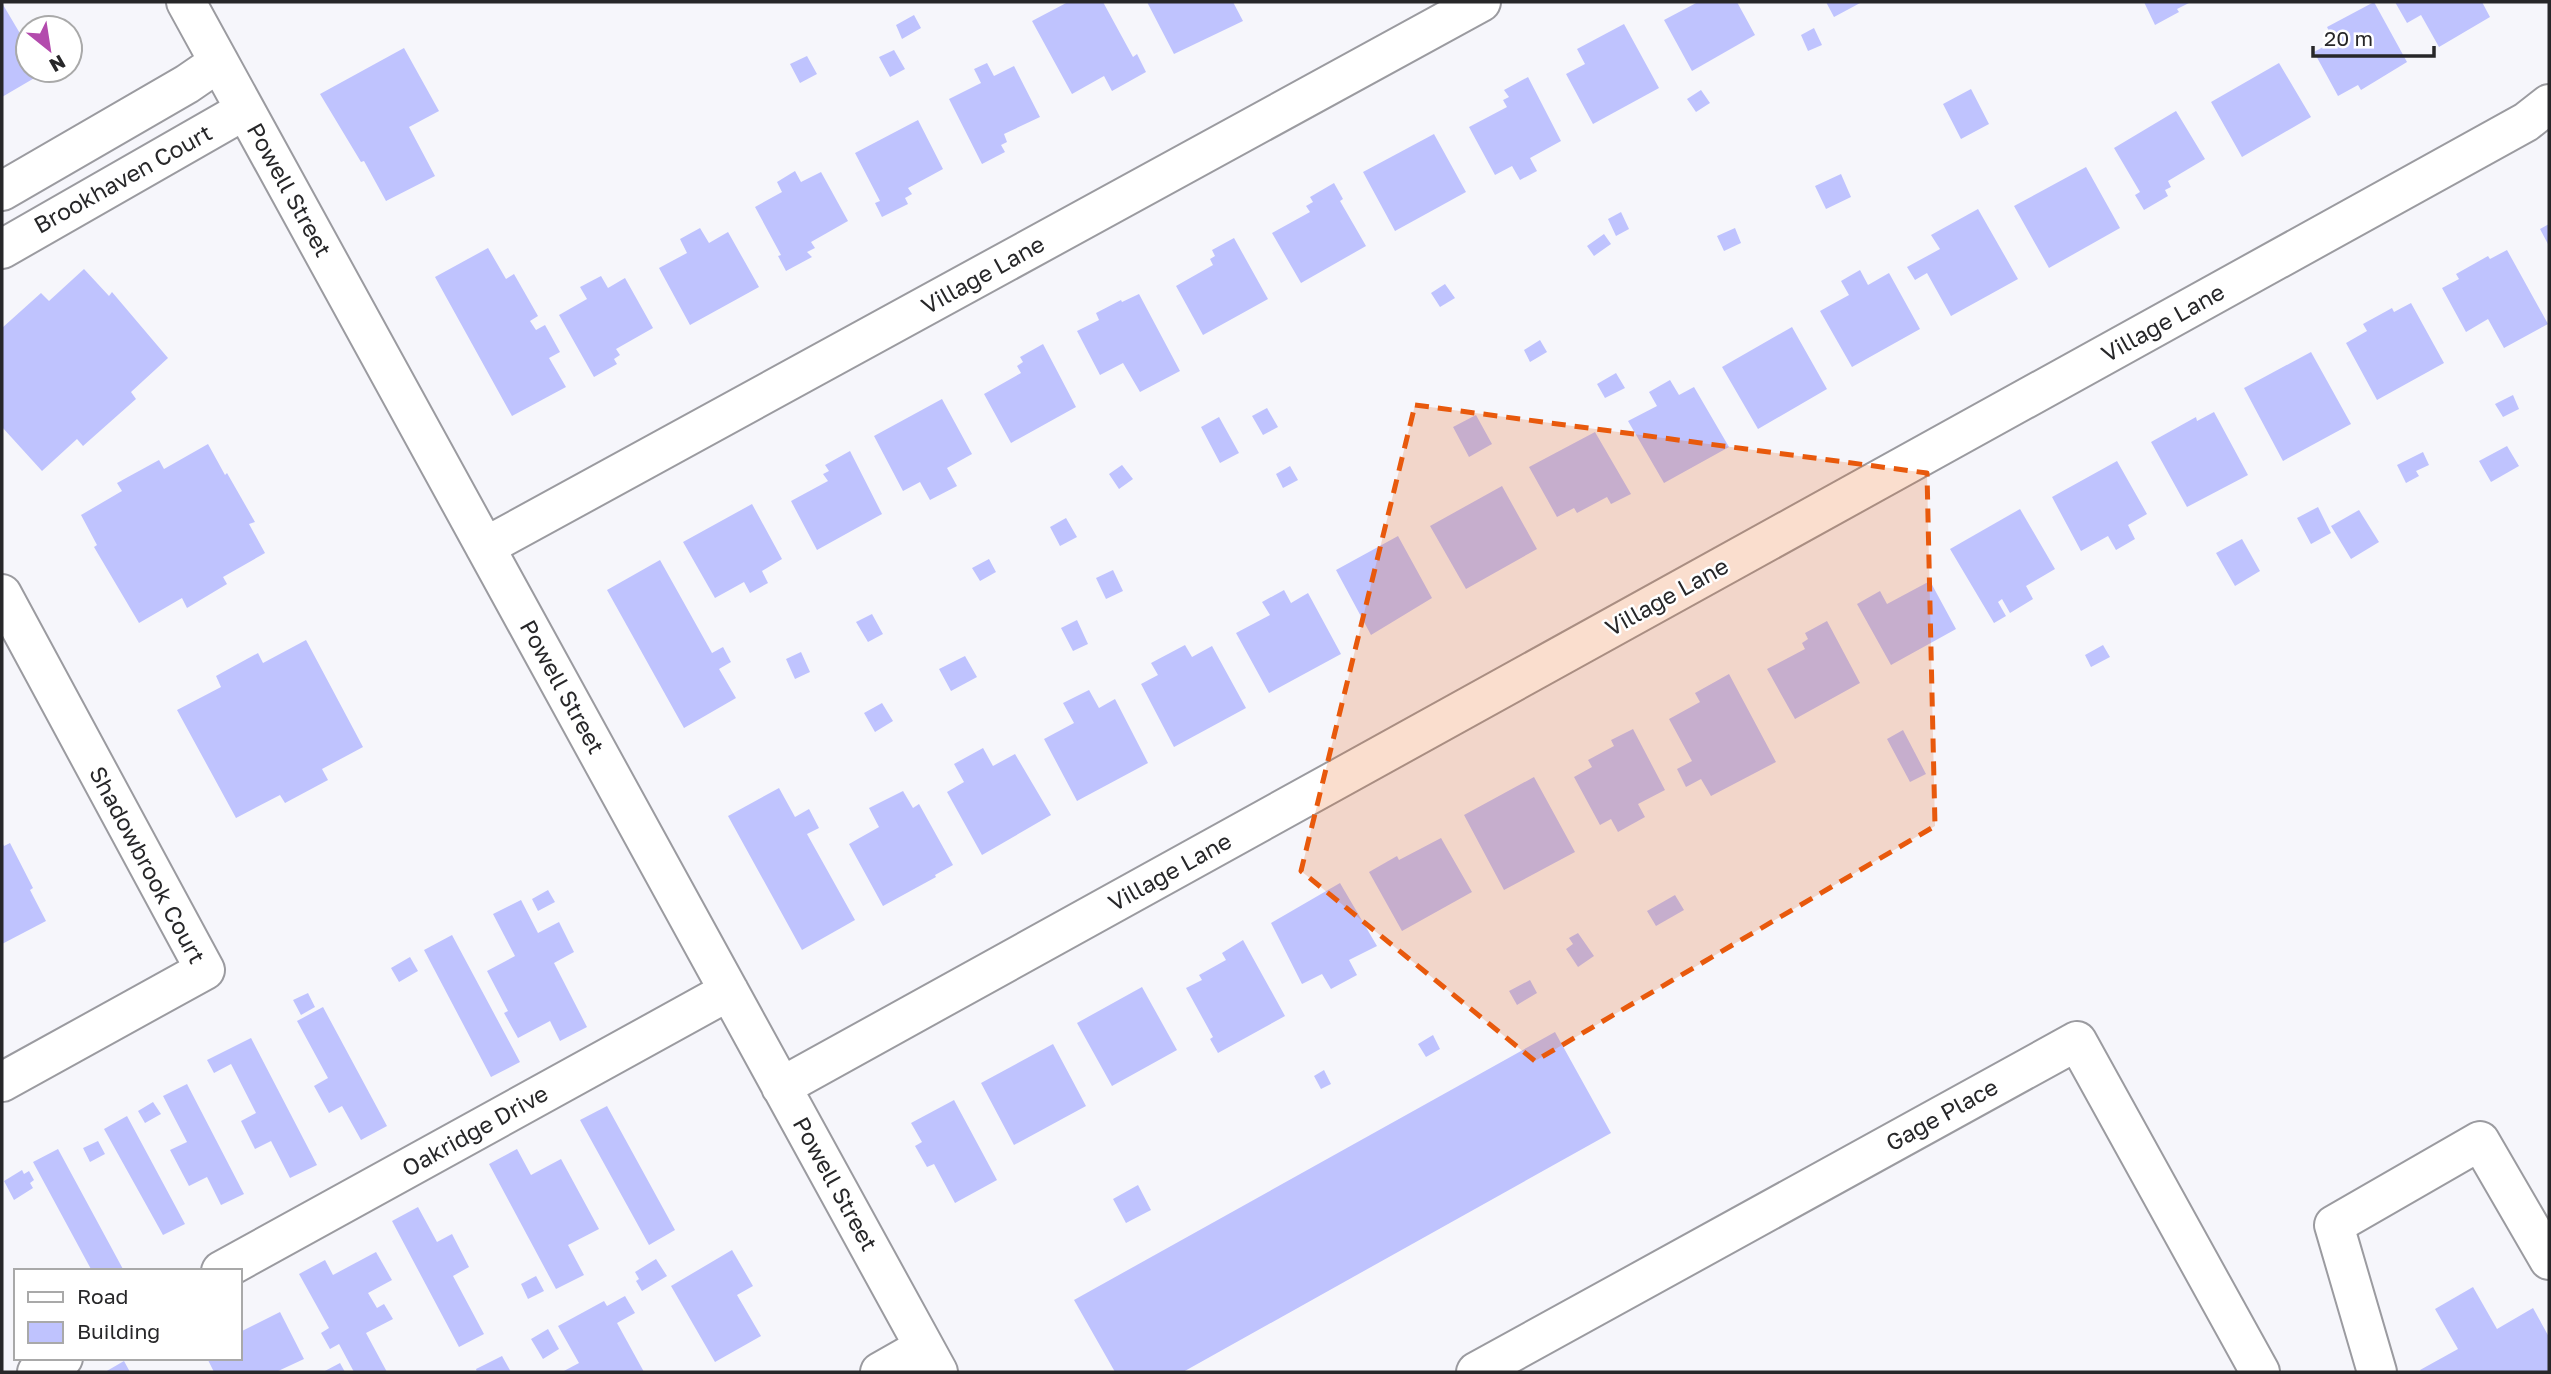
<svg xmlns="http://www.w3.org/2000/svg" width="2551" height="1374" viewBox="0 0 2551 1374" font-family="'Golos Text',sans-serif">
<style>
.building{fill:#bfc3fe}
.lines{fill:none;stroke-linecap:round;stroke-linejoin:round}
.minor-casing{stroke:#9b9ba0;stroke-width:42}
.minor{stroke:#fff;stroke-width:38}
.marked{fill:#e8590c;fill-opacity:0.2;stroke:#e8590c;stroke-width:5;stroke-dasharray:14 9;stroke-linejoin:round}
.labels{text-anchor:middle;stroke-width:5;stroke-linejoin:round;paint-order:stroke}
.street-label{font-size:23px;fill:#272729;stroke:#fff}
</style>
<rect width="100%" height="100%" fill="#f6f6fb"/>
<!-- building -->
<path class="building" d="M1068,2H1103L1133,57L1137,54L1146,72L1112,91L1104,76L1072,94L1032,21Z
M1147,2H1233L1243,21L1174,54Z
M1698,2H1737L1755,35L1692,71L1664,20Z
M1826,2H1862L1834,17Z
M2144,2H2191L2177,9L2179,12L2155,25Z
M2374,2L2407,62L2361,90L2358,85L2338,96L2314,52L2334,41L2327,27Z
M2395,2H2482L2490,17L2439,47L2421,15L2407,23Z
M2,3L28,47V70H42L43,73L2,97Z
M914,15L921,28L902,39L896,25Z
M1624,24L1659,88L1593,124L1566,74L1585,64L1577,49Z
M1814,28L1822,45L1808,51L1801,35Z
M404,48L439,111L409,127L435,176L386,201L364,161L361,162L320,94Z
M894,50L905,69L890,77L879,57Z
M807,56L817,74L800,83L790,64Z
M987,63L994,76L1014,66L1040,117L1004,134L1007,142L1001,145L1005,152L982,164L949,99L981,83L974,69Z
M2279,63L2311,117L2242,157L2211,102Z
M1528,77L1561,141L1530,158L1537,171L1520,180L1512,166L1495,175L1469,127L1507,107L1503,100L1509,97L1504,90Z
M1971,89L1989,124L1961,139L1943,104Z
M1701,90L1710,103L1696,112L1687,99Z
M2176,111L2205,159L2168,181L2171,187L2165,190L2168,196L2144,210L2135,195L2140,192L2114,148Z
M918,120L943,169L908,188L912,194L905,198L908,204L882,217L875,203L880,201L855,153Z
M1434,134L1466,192L1395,231L1363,172Z
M2086,167L2120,228L2049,268L2014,206Z
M795,171L801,182L821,172L848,221L811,242L815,248L807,252L812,257L786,271L778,256L781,255L755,207L782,192L777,182Z
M1841,174L1851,197L1826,209L1815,186Z
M1334,183L1343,199L1340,201L1366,246L1301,283L1272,233L1310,212L1306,206L1313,202L1310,197Z
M1978,209L2018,279L1951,316L1927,273L1915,280L1907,267L1940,249L1931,235Z
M1621,212L1629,229L1616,236L1608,219Z
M2549,224V246L2540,229Z
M700,228L709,243L728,232L759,287L690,325L659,268L687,253L680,239Z
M1735,228L1741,243L1724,251L1717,236Z
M1604,234L1611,244L1594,256L1587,246Z
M1234,238L1268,299L1203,335L1176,286L1213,265L1210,259L1215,256L1212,250Z
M488,248L506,279L514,274L538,316L530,321L536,330L545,325L560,352L549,358L566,387L512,416L435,277Z
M2507,250L2548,324L2504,348L2488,319L2466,332L2442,288L2459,279L2456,274L2488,256L2490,259Z
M84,269L109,296L112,292L168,358L131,392L136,399L83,446L77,439L42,471L2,427V328L41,293L49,301Z
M1860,270L1868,285L1889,273L1920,329L1852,367L1820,311L1849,295L1841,281Z
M601,276L608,288L625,278L653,328L616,349L620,355L614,359L617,364L594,377L559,315L587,299L580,287Z
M1445,284L1455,298L1440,307L1431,293Z
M1139,294L1180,371L1140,392L1123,363L1100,375L1077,331L1099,320L1096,313L1121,300L1122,302Z
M2411,303L2444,363L2377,400L2346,343L2367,331L2363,324L2392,308L2394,312Z
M1792,327L1827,389L1758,429L1722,367Z
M1540,340L1547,352L1530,362L1524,350Z
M1043,344L1076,407L1011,443L984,394L1021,373L1017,366L1023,362L1020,357Z
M2311,352L2351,424L2283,461L2244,388Z
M1616,373L1625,388L1605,398L1597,384Z
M1670,380L1679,395L1694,387L1729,447L1664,483L1628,421L1657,406L1649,392Z
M2513,395L2519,409L2503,417L2495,404Z
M942,399L972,454L947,468L957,486L930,500L920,482L903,491L874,436Z
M1267,408L1278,427L1263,435L1252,416Z
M2214,412L2248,475L2187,507L2151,442L2196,417L2197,421Z
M1476,415L1492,444L1469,457L1453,427Z
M1219,417L1239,453L1220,463L1201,427Z
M1595,432L1631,494L1611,504L1607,497L1577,513L1574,508L1557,517L1529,467Z
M208,444L225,475L227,473L255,522L249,524L265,553L223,577L227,584L187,608L182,598L139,623L94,547L97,545L81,515L122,491L117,483L159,460L164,469Z
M2507,446L2519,466L2491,482L2479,461Z
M850,451L882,514L817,550L791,501L828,481L823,474L829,471L825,465Z
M2423,452L2429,465L2416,471L2419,476L2406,483L2397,465Z
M2117,461L2147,514L2128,525L2135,539L2116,550L2108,536L2081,551L2052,497Z
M1122,465L1133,479L1119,489L1109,474Z
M1290,466L1298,480L1283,488L1276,474Z
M1502,486L1537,549L1466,589L1430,526Z
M752,504L782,559L762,571L768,583L750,593L744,582L715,598L683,542Z
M2318,507L2331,533L2311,544L2297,518Z
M2020,509L2055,569L2026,586L2033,599L2010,613L2002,599L1998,602L2006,616L1994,623L1950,549Z
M2359,510L2379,542L2351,559L2331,526Z
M1066,518L1077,537L1060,546L1050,527Z
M1398,536L1432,598L1371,635L1336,570Z
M2242,539L2260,571L2235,586L2216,553Z
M989,559L996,572L980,581L972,568Z
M660,560L712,653L723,647L731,662L719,669L736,698L684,728L607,590Z
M1113,570L1123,591L1106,599L1096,578Z
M1930,581L1956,629L1891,665L1857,604L1880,591L1887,604Z
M1284,590L1291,603L1308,593L1341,654L1269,693L1236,633L1270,615L1262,602Z
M872,614L883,634L868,642L856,622Z
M1077,620L1088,644L1073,651L1061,628Z
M1827,621L1860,683L1795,719L1767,669L1805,649L1802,643L1808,639L1805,633Z
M306,640L363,747L322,769L328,780L285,803L280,795L236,818L177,710L221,687L216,676L258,653L263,663Z
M1185,645L1192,657L1212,646L1246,708L1174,747L1141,684L1158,675L1151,663Z
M2103,645L2110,657L2091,667L2085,655Z
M801,652L810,672L795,679L786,659Z
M965,656L977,677L951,691L939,669Z
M1729,674L1776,762L1711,796L1701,779L1686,787L1677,769L1692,761L1669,719L1700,702L1695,693Z
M1089,690L1099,708L1115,699L1148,763L1077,801L1044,739L1074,723L1063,703Z
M882,703L893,721L875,732L864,713Z
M1633,729L1665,790L1638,804L1645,817L1618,832L1611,819L1600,825L1574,777L1592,767L1588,760L1614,746L1611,740Z
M1903,730L1926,774L1910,782L1887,739Z
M983,748L993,766L1015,754L1051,815L982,855L947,792L964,782L954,764Z
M1534,777L1575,852L1504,890L1464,815Z
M779,788L795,817L809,809L819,828L807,834L855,920L802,950L728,816Z
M903,791L913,808L919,804L953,865L935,875L936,877L883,906L849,844L879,827L869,808Z
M1441,838L1472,892L1402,931L1369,872L1397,856L1399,860Z
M2,842L4,846L10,843L33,888L30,890L46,921L2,944Z
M1340,883L1377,946L1349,960L1357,975L1331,989L1322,974L1302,984L1271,923Z
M548,890L555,902L538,911L532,899Z
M1675,895L1684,910L1656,926L1647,911Z
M521,900L538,933L559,922L574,952L554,963L587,1027L560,1041L550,1021L518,1038L504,1013L508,1011L487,971L515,956L493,914Z
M1578,933L1594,956L1578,967L1566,949L1573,944L1569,938Z
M452,935L520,1062L491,1077L424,950Z
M1243,940L1285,1016L1218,1053L1210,1039L1213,1037L1186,988L1202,980L1199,975L1226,960L1222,953Z
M410,957L418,971L399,982L391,968Z
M1530,980L1537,993L1517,1005L1509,991Z
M1142,987L1177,1050L1112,1086L1077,1023Z
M308,993L315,1007L301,1015L293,1000Z
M323,1007L387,1126L361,1140L342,1106L329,1113L314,1086L328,1078L297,1021Z
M1555,1032L1611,1133L1183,1372H1115L1074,1300Z
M1433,1035L1440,1049L1426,1057L1418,1044Z
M251,1038L317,1165L290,1178L271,1141L255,1149L241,1121L256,1113L231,1064L214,1073L207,1060Z
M1053,1044L1086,1106L1014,1145L981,1083Z
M1324,1070L1331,1084L1321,1089L1314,1076Z
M187,1084L244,1194L221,1205L207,1177L189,1186L170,1150L187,1142L163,1096Z
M954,1100L997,1180L955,1203L934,1164L927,1167L915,1146L922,1142L911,1123Z
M153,1102L161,1114L145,1123L138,1111Z
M607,1106L675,1230L649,1245L580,1120Z
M127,1116L185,1224L163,1235L104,1129Z
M98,1141L105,1154L90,1162L83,1148Z
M58,1149L124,1271H92L33,1162Z
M517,1149L531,1175L561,1159L599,1229L568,1245L584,1275L556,1289L489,1164Z
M22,1170L24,1174L29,1171L34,1180L30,1183L33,1188L14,1200L4,1181Z
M1138,1185L1151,1210L1126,1223L1113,1199Z
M418,1207L437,1242L452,1234L469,1267L453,1276L484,1334L459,1347L392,1221Z
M732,1250L753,1286L737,1295L761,1336L715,1362L671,1286Z
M376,1252L392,1280L368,1293L377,1308L384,1304L393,1319L366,1333L387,1372H354L339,1344L330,1349L321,1333L329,1328L299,1274L325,1260L333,1275Z
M656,1259L667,1276L642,1291L636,1281L639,1279L635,1272Z
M536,1276L544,1291L528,1299L521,1284Z
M2473,1287L2497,1329L2533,1308L2549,1337V1372H2421L2420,1370L2458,1349L2435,1309Z
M625,1296L635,1313L617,1323L644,1372H562L579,1363L558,1326L604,1301L607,1306Z
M280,1312L304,1359L276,1372H214L207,1358H240V1332Z
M548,1329L559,1349L543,1359L531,1339Z
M502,1356L511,1372H477L476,1369Z
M124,1361L130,1372H105Z
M340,1363L345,1372H323Z"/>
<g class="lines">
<defs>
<path id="minor" d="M186,2L938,1372
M2,191L187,84L219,62
M2,249L245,110
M485,547L1481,2
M2,594L205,970L2,1082
M781,1087L2526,122L2549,104
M221,1271L729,991
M37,1372L63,1358
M880,1372L924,1347
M1476,1372L2077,1041L2260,1372
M2377,1372L2334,1225L2480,1141L2549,1260"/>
</defs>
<!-- minor casing -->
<use href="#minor" class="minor-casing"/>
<!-- minor -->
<use href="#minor" class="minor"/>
</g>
<!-- marked area -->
<path class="marked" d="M1415,405L1927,473L1935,826L1535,1061L1301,871Z"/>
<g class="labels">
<!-- street labels -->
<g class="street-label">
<text transform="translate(123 179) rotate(-29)" y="8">Brookhaven Court</text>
<text transform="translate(289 190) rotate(61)" y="8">Powell Street</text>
<text transform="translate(983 275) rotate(-29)" y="8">Village Lane</text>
<text transform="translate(2163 323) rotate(-29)" y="8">Village Lane</text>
<text transform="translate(1667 597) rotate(-29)" y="8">Village Lane</text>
<text transform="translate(562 687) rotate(61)" y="8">Powell Street</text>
<text transform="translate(147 865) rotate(62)" y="8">Shadowbrook Court</text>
<text transform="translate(1170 872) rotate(-29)" y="8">Village Lane</text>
<text transform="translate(1942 1115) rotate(-29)" y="8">Gage Place</text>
<text transform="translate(475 1131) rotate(-29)" y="8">Oakridge Drive</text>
<text transform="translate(835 1184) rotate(61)" y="8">Powell Street</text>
</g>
</g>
<!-- border -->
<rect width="2551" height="1374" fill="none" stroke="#272729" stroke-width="7"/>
<!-- legend -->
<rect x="14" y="1269" width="228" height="91" fill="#ffffff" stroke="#a9a9a9" stroke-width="2"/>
<rect x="28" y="1292" width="35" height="10" fill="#ffffff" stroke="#a9a9a9" stroke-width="2"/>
<text x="77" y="1304" font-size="21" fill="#272729">Road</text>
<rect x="28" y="1322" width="35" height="21" fill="#bfc3fe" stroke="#a9a9a9" stroke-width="2"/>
<text x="77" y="1339" font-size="21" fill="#272729">Building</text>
<!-- north arrow -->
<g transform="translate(49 49) rotate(150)"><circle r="33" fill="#ffffff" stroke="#a9a9a9" stroke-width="2"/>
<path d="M0-5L12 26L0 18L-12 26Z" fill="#b34bad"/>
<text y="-10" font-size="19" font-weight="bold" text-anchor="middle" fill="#272729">N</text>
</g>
<!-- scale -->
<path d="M2313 46v10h121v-10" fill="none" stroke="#272729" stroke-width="3.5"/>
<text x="2324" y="46" font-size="21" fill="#272729" stroke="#ffffff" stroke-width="5" paint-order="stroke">20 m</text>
</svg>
